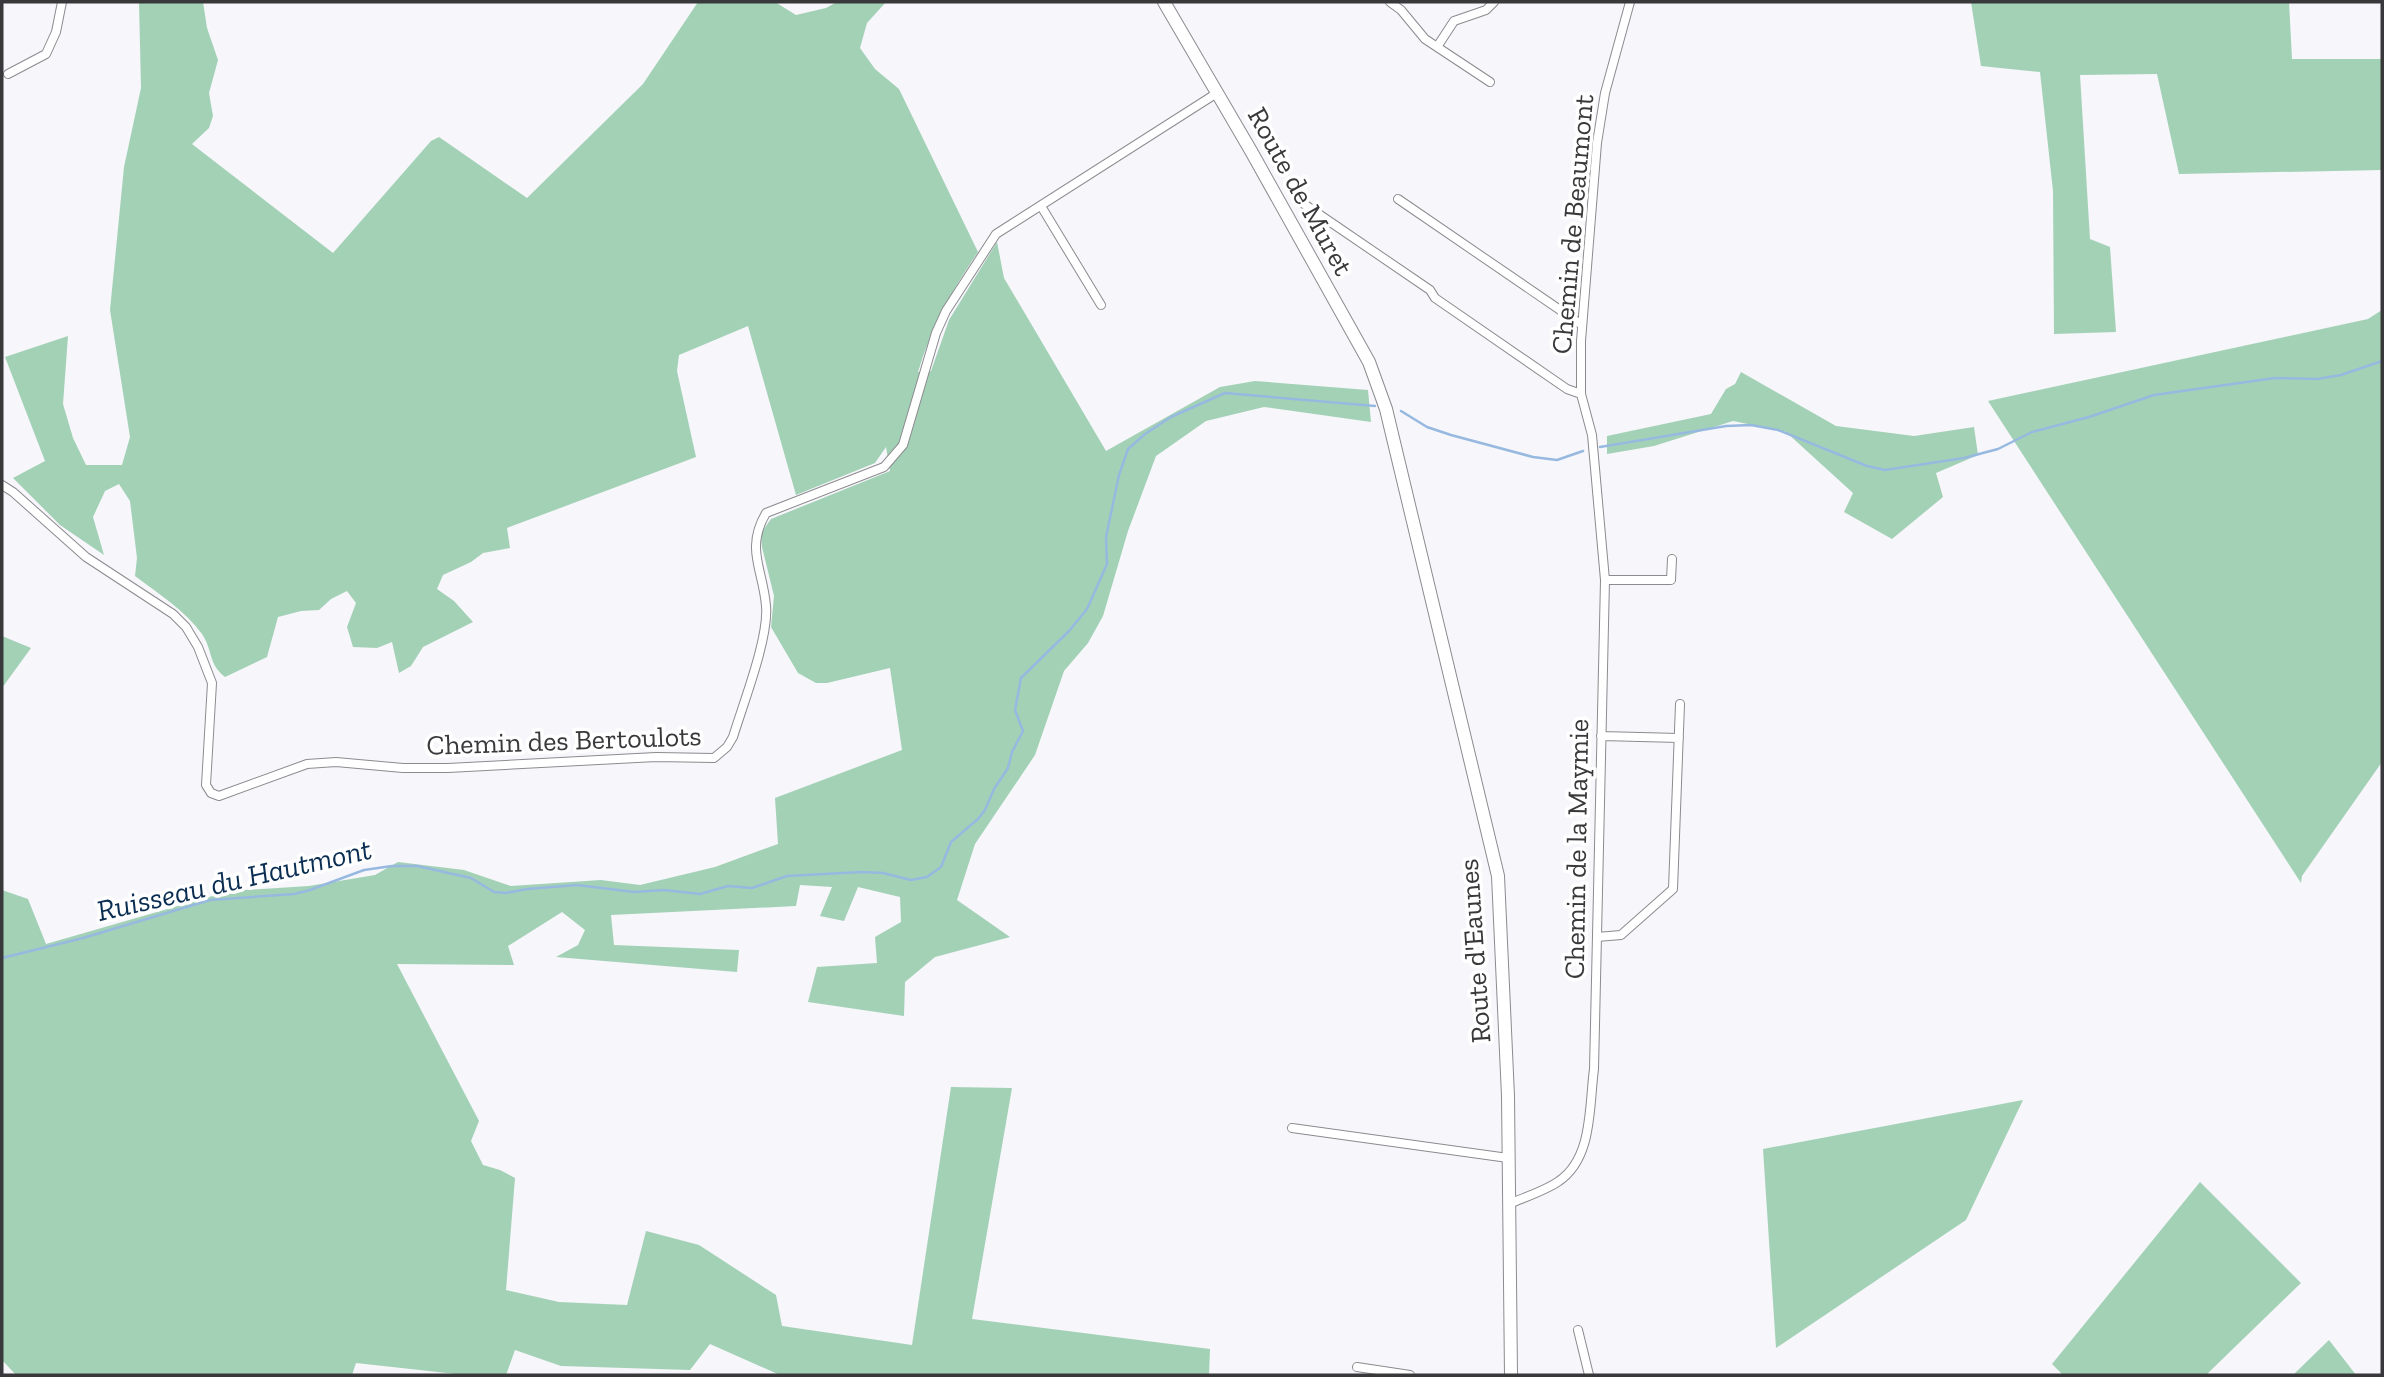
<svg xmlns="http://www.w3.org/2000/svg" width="2384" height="1377" viewBox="0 0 2384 1377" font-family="'Zilla Slab',serif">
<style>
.green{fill:#a3d1b6}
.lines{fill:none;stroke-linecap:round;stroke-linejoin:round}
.stream{stroke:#97b9e0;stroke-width:2.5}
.minor-casing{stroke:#8b8b90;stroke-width:10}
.secondary-casing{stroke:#8b8b90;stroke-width:14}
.minor{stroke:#fff;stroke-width:8}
.secondary{stroke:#fff;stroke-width:12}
.labels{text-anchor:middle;stroke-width:7;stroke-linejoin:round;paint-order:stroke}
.street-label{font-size:28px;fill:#39393b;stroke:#fff}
.water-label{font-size:30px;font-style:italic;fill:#0a2d52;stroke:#fff}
</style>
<rect width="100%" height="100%" fill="#f6f6fb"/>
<!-- green -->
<path class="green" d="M139,2H203L207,28L218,60L209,93L213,116L209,128L192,144L333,253L431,141L439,137L527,198L643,84L698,2H775L796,15L826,8L837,2H886L867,23L860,48L875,69L899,89L978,252C952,290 931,328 918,372L931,371L949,320L997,242L1004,278L1106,451L1220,387L1255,381L1368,390L1371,422L1264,407L1206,421L1156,456L1128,531L1103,616L1088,643L1064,671L1035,755L975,844L957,900L1010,937L935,957L905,982L904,1016L808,1002L817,967L877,963L875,937L901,922L900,897L858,887L844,921L820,916L832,887L800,885L796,906L611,915L614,945L739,950L737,972L556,957L578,945L585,930L562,912L508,946L514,965L397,964L479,1121L471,1141L483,1165L500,1170L515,1178L506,1290L559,1302L627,1305L646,1231L699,1245L776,1295L782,1326L912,1345L951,1087L1012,1088L972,1319L1210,1349L1209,1375H780L710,1344L690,1370L561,1366L515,1350L506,1375H465L356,1363L352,1375H16L2,1360V890L28,899L46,944L230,891L309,886L375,875L398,862L464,870L511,886L601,880L640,885L715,867L778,844L775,798L902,750L890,668L827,683H816L798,673L771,627L774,596L762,547L761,533L771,519L890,471L886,447L875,463L796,495L748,326L679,355L677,371L696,457L507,528L510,548L483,553L471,562L443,575L437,589L454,601L473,622L423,647L411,666L399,673L392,642L377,648L353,647L347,627L356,603L347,591L331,599L319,610L301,611L278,617L267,657L225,677C208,664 213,650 202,634C184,610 159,594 135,576L137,558L130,501L119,484L105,491L93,517L104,555L60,525L13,478L45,461L5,357L68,336L63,404L73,438L86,465H122L130,437L110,310L124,167L141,88Z
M1971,2H2289L2292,59H2382V170L2179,174L2157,74L2080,75L2090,239L2110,247L2116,332L2054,334L2053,191L2040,72L1981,66Z
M2382,310V762L2302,876L2301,883L1988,401L2368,319Z
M1741,372L1836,426L1914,436L1974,427L1978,455L1936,473L1943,497L1892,539L1844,512L1853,493L1786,432L1733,421L1654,446L1607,454V436L1711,414L1726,389L1735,384Z
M2,636L31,648L2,688Z
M2023,1100L1966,1220L1776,1348L1763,1149Z
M2200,1182L2301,1283L2206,1375H2063L2052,1364Z
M2329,1340L2356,1375H2293Z"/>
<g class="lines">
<!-- stream -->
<path class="stream" d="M1401,411L1427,427L1451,435L1533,457L1557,460L1583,451
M1600,447L1726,426L1751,425L1778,430L1867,466L1885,470L1964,458L1998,449L2032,432L2089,417L2154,395L2275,378L2317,379L2341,375L2382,361
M2,958L83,938L210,900L294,894L310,890L364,870L392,866H417L471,878L494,892L506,893L527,889L577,885L634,892L664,890L700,894L728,886L752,888L787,876L862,872L883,873L911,880L927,877L941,867L951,842L978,819L985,810L994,789L1008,768L1012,752L1023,731L1015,710L1021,678L1069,631L1087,609L1107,564L1106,537L1119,475L1128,449L1145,434L1171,417L1225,393L1375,406"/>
<defs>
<path id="minor" d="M1390,2L1401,10L1425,39L1490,82
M1437,47L1454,21L1486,10L1494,2
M8,74L46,54L56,32L62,2
M1398,199L1582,325
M1304,204L1430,290L1435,298L1567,389L1581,394
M1041,206L1101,305
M2,485L13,492L86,557L173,614L186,627L198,647L212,683L206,785L211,793L219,796L307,764L336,762L403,768H448L656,757L714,758L727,747L733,737C743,704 769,638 766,606C763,569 745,549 766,513L884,467L903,445L936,333L946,311L996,234L1217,93
M1605,580H1671L1672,559
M1601,736L1679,738
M1597,937L1621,935L1673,889L1680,704
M1292,1128L1508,1158
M1509,1204C1525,1197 1545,1191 1559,1181C1593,1158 1589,1106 1594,1069L1605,580L1592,435L1581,394V341L1597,143L1605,93L1630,2
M1578,1330L1589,1375
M1357,1367L1410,1375"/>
<path id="secondary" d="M1164,2L1251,151L1369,362L1386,409L1498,876L1508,1096L1511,1375"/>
</defs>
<!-- minor casing -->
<use href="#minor" class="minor-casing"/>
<!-- secondary casing -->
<use href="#secondary" class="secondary-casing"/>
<!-- minor -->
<use href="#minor" class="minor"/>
<!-- secondary -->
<use href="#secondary" class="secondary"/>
</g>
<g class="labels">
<!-- street labels -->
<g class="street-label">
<text transform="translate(1301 191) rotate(61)" y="10">Route de Muret</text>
<text transform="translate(1572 224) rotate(-85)" y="10">Chemin de Beaumont</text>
<text transform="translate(564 740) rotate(-2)" y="10">Chemin des Bertoulots</text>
<text transform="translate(1576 849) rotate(-89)" y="10">Chemin de la Maymie</text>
<text transform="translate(1474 951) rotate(-94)" y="10">Route d'Eaunes</text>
</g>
<!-- water labels -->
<g class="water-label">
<text transform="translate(234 880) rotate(-13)" y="10">Ruisseau du Hautmont</text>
</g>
</g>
<!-- border -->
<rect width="2384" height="1377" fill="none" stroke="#39393b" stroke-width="7"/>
</svg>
